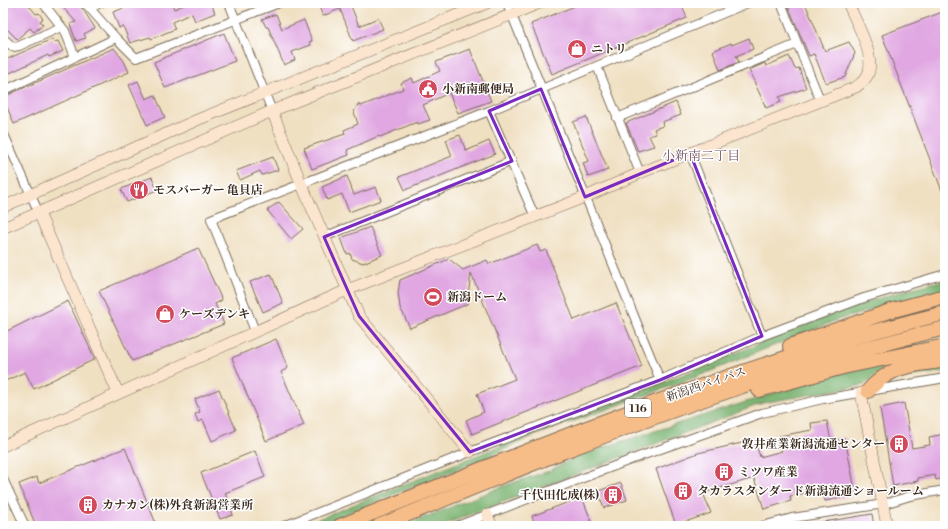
<svg xmlns="http://www.w3.org/2000/svg" width="948" height="529" viewBox="0 0 948 529" font-family="'Libre Bodoni','Noto Serif JP',serif">
<style>
.forest{fill:#7cb472;stroke:#5c6f48}
.building{fill:#e0a7e2}
.lines{fill:none;stroke-linecap:round;stroke-linejoin:round}
.street-casing{stroke:#7a6a57;stroke-width:10}
.secondary-casing{stroke:#7a6a57;stroke-width:12}
.highway-casing{stroke:#7a6a57;stroke-width:16}
.street{stroke:#fff;stroke-width:8}
.secondary{stroke:#fce5cf;stroke-width:11}
.highway{stroke:#f7bd88;stroke-width:14}
.marked{fill:none;stroke:#7b2cbf;stroke-width:3;stroke-linejoin:round}
.labels{text-anchor:middle;stroke-width:3;stroke-linejoin:round;paint-order:stroke}
.shield{fill:#fff;stroke:#766a62;stroke-width:1}
.shield-label{font-size:11px;font-weight:bold;fill:#3b2a1e}
.poi-label{font-size:12px;font-weight:bold;fill:#3b2a1e;stroke:#fff;text-anchor:start}
.street-label{font-size:12px;fill:#3b2a1e;stroke:#fff}
.neighbourhood-label{font-size:13px;fill:#755663;stroke:#fff}
</style>
<rect width="100%" height="100%" fill="#fff"/>
<filter id="ink" filterUnits="userSpaceOnUse"><feTurbulence type="fractalNoise" baseFrequency=".025" numOctaves="2"/><feDisplacementMap in="SourceGraphic" scale="8" xChannelSelector="R" yChannelSelector="G"/><feConvolveMatrix kernelMatrix="1 2 1 2 8 2 1 2 1" color-interpolation-filters="sRGB"/></filter>
<filter id="wash" filterUnits="userSpaceOnUse"><feTurbulence type="fractalNoise" baseFrequency=".012" numOctaves="4" result="noise"/><feDisplacementMap in="SourceGraphic" scale="16" xChannelSelector="R" yChannelSelector="G"/><feGaussianBlur stdDeviation="0.9" result="paint"/><feColorMatrix in="noise" values="0 0 0 0 0 0 0 0 0 0 0 0 0 0 0 0 0 1.4 0 .05"/><feComposite in="paint" operator="in"/></filter>
<g filter="url(#wash)">
<rect width="100%" height="100%" fill="#f0e0c2"/>
<!-- forest -->
<path class="forest" d="M945,280V289L837,320L696,377L533,436L488,457L315,526H301C432,472 565,421 697,369C778,337 859,299 945,280Z
M945,351V356L885,366L864,385L763,403L440,526H403L509,484L549,471L582,454L617,443L828,376Z
M945,363V371L882,381L884,379Z"/>
<g id="blocks">
<!-- building -->
<path class="building" d="M3,3H27L36,14L39,13L43,19L40,21L43,25L34,32L30,28L17,39L3,25Z
M59,3H77L84,11L95,28L84,34L86,38L76,41L70,24L76,22Z
M138,3H172L174,9L189,3H211L215,13L195,21L192,14L188,15L172,22L175,29L151,39L150,37L130,43L123,26L119,28L113,12Z
M323,3H353L351,6L359,26L378,18L383,29L353,41L340,9L323,16L318,5Z
M582,3H681L687,18L552,74L531,24Z
M787,3H805L825,51L849,42L855,53L845,77L826,83L814,54L809,56Z
M945,11V196H944L882,35Z
M276,14L282,29L304,20L312,41L309,42L311,45L292,52L295,60L284,65L268,27H266L262,19Z
M224,33L235,61L165,88L154,62Z
M749,38L753,49L736,56L739,62L720,70L713,51L731,43L732,45Z
M52,39L54,42L58,41L63,51L49,57L48,55L3,76V61Z
M114,48L124,61L129,72L14,124L3,97Z
M470,49L491,101L458,113L449,93L423,105L430,120L418,124L417,122L380,137L379,136L347,150L349,155L312,169L304,148L345,134L344,130L358,124L354,112L358,104L361,106L366,104L403,89L401,83L412,78L414,83L440,71L436,62Z
M789,56L795,69L799,68L806,88L779,97L781,102L766,108L749,70L765,63L766,66Z
M138,81L146,99L155,95L165,117L147,125L129,85Z
M676,102L681,115L662,122L663,126L654,129L656,134L649,136L654,146L638,151L626,123Z
M586,117L608,170L588,177L583,163L589,161L573,122Z
M460,135L466,151L489,141L495,154L405,190L399,177L452,156L446,140Z
M273,157L278,170L262,175L260,171L240,180L236,171Z
M347,176L354,195L376,187L381,200L349,212L342,194L327,200L322,187Z
M152,177L157,190L127,202L121,189Z
M279,202L303,229L291,239L267,210Z
M370,227L382,255L363,263L352,259L350,253L347,254L341,238Z
M537,245L540,252L546,250L574,320L616,303L642,366L472,434L466,420L484,412L477,394L515,379L471,273L467,304L410,328L400,307L398,293L400,280L449,259L463,270L487,260L489,264Z
M198,248L222,300L215,304L224,324L132,361L99,291Z
M271,274L283,303L263,312L250,282Z
M68,301L95,359L34,389L25,372L3,382V336L7,334L5,332Z
M276,339L288,368L281,372L304,425L266,441L232,358Z
M219,389L236,430L212,441L203,420L198,422L195,414L200,412L195,399Z
M904,403L912,448L930,445L929,437L945,434V478L936,480L935,475L918,478V481L893,486L880,408Z
M827,421L831,441L845,438L856,495L825,501L823,490L790,496L791,501L764,509L754,478L703,493L711,513L676,525L656,469L698,453L755,440L760,457L782,451L779,436L812,430L811,423Z
M125,448L157,526H36L19,484L37,477L39,483Z
M255,451L265,477L225,493L233,515L220,519L201,473Z
M621,483L627,500L604,508L598,491Z
M582,497L593,526H535L532,516Z
M872,514L874,526H823V522Z"/>
</g>
</g>
<g filter="url(#ink)">
<use href="#blocks" fill-opacity="0" stroke="#7a6a57" stroke-width="1"/>
<g class="lines">
<defs>
<path id="street" d="M43,3L65,31L75,57
M85,3L116,38L136,58L279,3
M229,3L272,111
M507,3L660,380
M781,3L820,100
M90,8L101,3
M3,38L13,47L19,46L61,27
M597,66L640,173
M3,91L116,38
M489,111L535,217
M617,118L797,44
M3,132L38,211
M690,153L762,336
M324,237L512,161
M255,331L211,219L489,111L748,3
M3,479L25,526
M284,526L470,452L660,380L762,336L864,298L945,274
M457,526L638,457L762,413L823,399L945,378
M762,526L792,518L884,504L910,496L945,490"/>
<path id="secondary" d="M272,111L301,183L359,316L470,452
M3,207L197,120L487,3
M38,211L118,393
M3,228L272,111L540,3
M861,393L887,526
M3,446L347,290L585,197L640,173L856,87C861,83 866,80 868,74C876,56 855,20 848,3
M487,515L492,526"/>
<path id="highway" d="M790,346L890,311L945,296
M759,390L843,367L945,346
M868,391C892,364 912,366 945,360
M340,526C538,446 736,364 945,313
M379,526C494,479 610,431 728,391C799,366 872,346 945,328"/>
</defs>
<!-- street casing -->
<use href="#street" class="street-casing"/>
<!-- secondary casing -->
<use href="#secondary" class="secondary-casing"/>
<!-- highway casing -->
<use href="#highway" class="highway-casing"/>
<!-- street -->
<use href="#street" class="street"/>
<!-- secondary -->
<use href="#secondary" class="secondary"/>
<!-- highway -->
<use href="#highway" class="highway"/>
</g>
</g>
<!-- marked area -->
<path class="marked" d="M541,89L585,197L690,153L762,336L660,380L470,452L359,316L324,237L512,161L489,111Z"/>
<!-- icons -->
<defs>
<symbol id="shop-disc" viewBox="-11 -11 22 22"><circle r="9.5" fill="#d1495b" stroke="#fff"/><path d="M-5-2.5h2.3a2.7 3.5 0 0 1 5.4 0H5L5.5 6h-11ZM-1.5-2.5h3a1.5 2.3 0 0 0-3 0Z" fill="#fff"/></symbol>
<symbol id="civic-disc" viewBox="-11 -11 22 22"><circle r="9.5" fill="#d1495b" stroke="#fff"/><path d="M-.6-6.5H3V-4.5H.6V-3L4-1V1h2V6H-6V1h2V-1L-.6-3ZM-1.2 2.5V6h2.4V2.5Z" fill="#fff"/></symbol>
<symbol id="restaurant-disc" viewBox="-11 -11 22 22"><circle r="9.5" fill="#d1495b" stroke="#fff"/><path d="M-5-6h1v4h1v-4h1v4h1v-4h1v5L-1.5 .5V6h-2V.5L-5-1ZM5-6V6H3V1.5H1.5Q1.5-4 5-6Z" fill="#fff"/></symbol>
<symbol id="stadium-disc" viewBox="-11 -11 22 22"><circle r="9.5" fill="#d1495b" stroke="#fff"/><path d="M0-5a6.5 5 0 1 0 0 10a6.5 5 0 1 0 0-10ZM-3.5-1.8h7v3.6h-7Z" fill="#fff"/></symbol>
<symbol id="building-disc" viewBox="-11 -11 22 22"><circle r="9.5" fill="#d1495b" stroke="#fff"/><path d="M-4-6H4V6H1V3H-1V6H-4ZM-2.5-4.3h1.7v1.8h-1.7ZM.8-4.3h1.7v1.8H.8ZM-2.5-1h1.7V.8h-1.7ZM.8-1h1.7V.8H.8Z" fill="#fff"/></symbol>
</defs>
<g fill-rule="evenodd">
<use href="#shop-disc" x="566" y="38" width="22" height="22"/>
<use href="#civic-disc" x="417" y="78" width="22" height="22"/>
<use href="#restaurant-disc" x="128" y="179" width="22" height="22"/>
<use href="#stadium-disc" x="422" y="286" width="22" height="22"/>
<use href="#shop-disc" x="154" y="303" width="22" height="22"/>
<use href="#building-disc" x="888" y="433" width="22" height="22"/>
<use href="#building-disc" x="713" y="461" width="22" height="22"/>
<use href="#building-disc" x="672" y="480" width="22" height="22"/>
<use href="#building-disc" x="602" y="484" width="22" height="22"/>
<use href="#building-disc" x="77" y="494" width="22" height="22"/>
</g>
<g class="labels">
<!-- shield labels -->
<rect class="shield" x="625" y="399" width="26" height="18" rx="3"/>
<g class="shield-label">
<text x="638" y="412">116</text>
</g>
<!-- poi labels -->
<g class="poi-label">
<text x="591" y="53">ニトリ</text>
<text x="442" y="93">小新南郵便局</text>
<text x="153" y="194">モスバーガー 亀貝店</text>
<text x="447" y="301">新潟ドーム</text>
<text x="179" y="318">ケーズデンキ</text>
<text x="885" y="448" text-anchor="end">敦井産業新潟流通センター</text>
<text x="738" y="476">ミツワ産業</text>
<text x="697" y="495">タカラスタンダード新潟流通ショールーム</text>
<text x="599" y="499" text-anchor="end">千代田化成(株)</text>
<text x="102" y="509">カナカン(株)外食新潟営業所</text>
</g>
<!-- street labels -->
<g class="street-label">
<text transform="translate(706 384) rotate(-19)" y="4">新潟西バイパス</text>
</g>
<!-- neighbourhood labels -->
<g class="neighbourhood-label">
<text x="701" y="160">小新南二丁目</text>
</g>
</g>
<!-- margin -->
<rect width="948" height="529" fill="none" stroke="#fff" stroke-width="16"/>
</svg>
